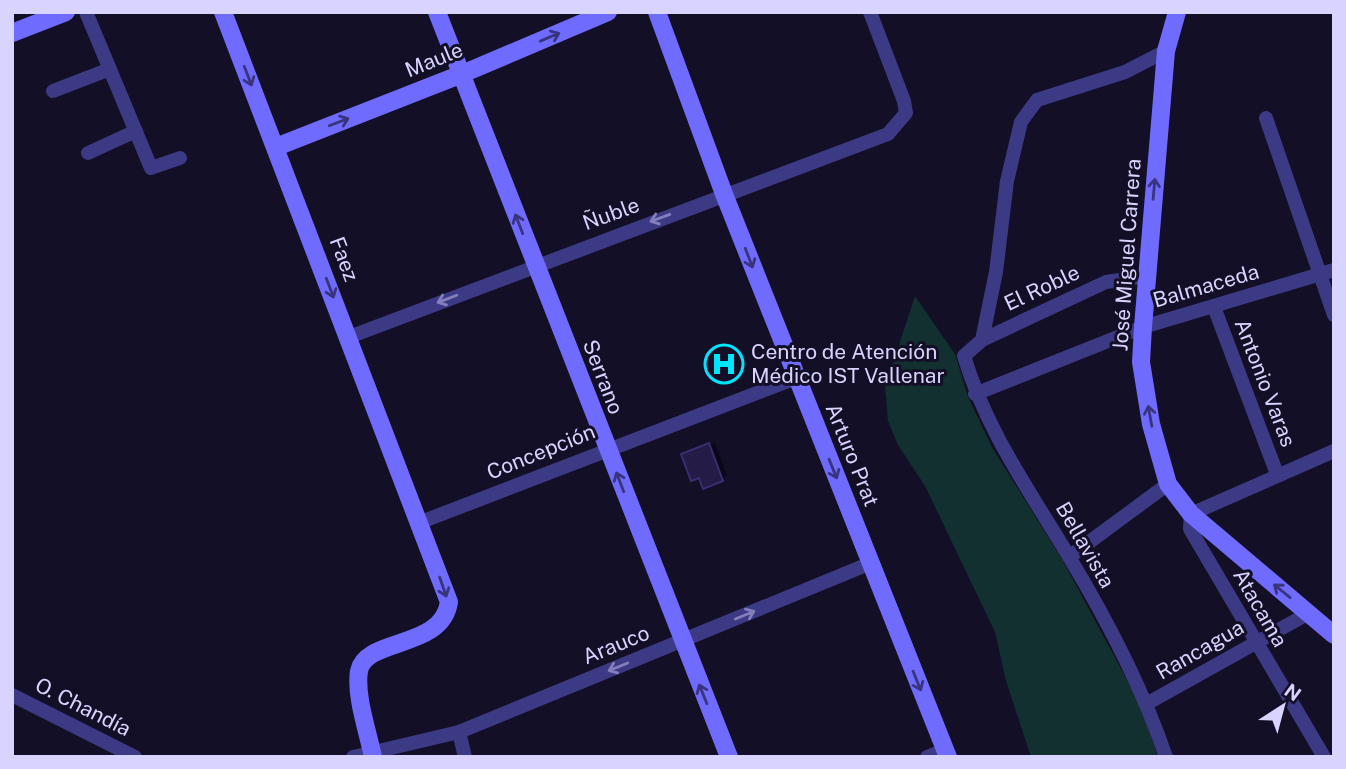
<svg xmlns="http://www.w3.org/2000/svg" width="1346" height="769" viewBox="0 0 1346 769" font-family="'Public Sans',sans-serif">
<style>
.green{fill:#12302f}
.shadow{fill:#0007}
.building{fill:#241b47;stroke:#3b2d73;stroke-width:2}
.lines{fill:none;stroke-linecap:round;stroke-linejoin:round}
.street{stroke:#3d3a85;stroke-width:14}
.secondary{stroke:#6f6bff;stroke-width:18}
.oneway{stroke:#38347d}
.oneway2{stroke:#837fbc}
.labels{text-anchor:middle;stroke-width:6;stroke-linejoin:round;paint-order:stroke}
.street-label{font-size:21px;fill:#d9d4ff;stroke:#130f26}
.poi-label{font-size:21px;fill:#d9d4ff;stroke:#130f26;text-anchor:start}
</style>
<rect width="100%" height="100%" fill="#130f26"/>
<!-- green -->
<path class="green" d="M915,296L955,354L968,397L993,449L1063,561L1141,706L1158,757H1031L1006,681L995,632L925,486L898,445L888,421L885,387Z"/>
<!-- shadow -->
<path class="shadow" d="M715,443L727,475L722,480L683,454Z"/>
<!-- building -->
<path class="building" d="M709,443L723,481L703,489L699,478L691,481L681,454Z"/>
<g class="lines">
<!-- street -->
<path class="street" d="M86,12L151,168L180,158
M53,91L110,69
M1266,118L1334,315
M88,153L136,131
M1146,276L1106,282L982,340L964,356C986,430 1029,490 1068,555C1106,618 1142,686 1166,757
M1214,307L1277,474
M349,337L888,134L906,113L904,101L870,12
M982,340L996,272L1007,181L1021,122L1037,100L1125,72L1166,51
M975,394L1143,327L1334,270
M421,522L796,378
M1069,557L1168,484
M12,695L135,757
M1148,703L1309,613
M459,732L465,757
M353,757L459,732L871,563
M927,757L945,750
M1324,757L1190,529L1191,514L1334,451"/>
<!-- secondary -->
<path class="secondary" d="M223,12L449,602C442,650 366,637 359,671C355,696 368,732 373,757
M437,12L729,757
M657,12L724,194L948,757
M1177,12L1166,51L1143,327L1141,362L1151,424L1168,484L1191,514L1334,635
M12,33L66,12
M276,147L462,74L608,12"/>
</g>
<!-- one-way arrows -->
<defs><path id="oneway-shaft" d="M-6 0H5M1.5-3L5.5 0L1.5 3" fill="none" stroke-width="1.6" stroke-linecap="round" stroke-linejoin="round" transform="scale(1.75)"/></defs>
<g class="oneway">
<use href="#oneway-shaft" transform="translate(550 37) rotate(-23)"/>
<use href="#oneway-shaft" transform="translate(248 76) rotate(69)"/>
<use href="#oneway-shaft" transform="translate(339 122) rotate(-21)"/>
<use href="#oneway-shaft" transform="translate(1154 189) rotate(-85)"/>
<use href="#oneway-shaft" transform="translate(519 224) rotate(-111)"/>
<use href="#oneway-shaft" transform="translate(749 258) rotate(69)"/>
<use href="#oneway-shaft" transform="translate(330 288) rotate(69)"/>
<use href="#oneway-shaft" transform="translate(1150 416) rotate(-100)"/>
<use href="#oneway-shaft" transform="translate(833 469) rotate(68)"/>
<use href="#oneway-shaft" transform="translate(620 482) rotate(-111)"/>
<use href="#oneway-shaft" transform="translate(443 587) rotate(71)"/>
<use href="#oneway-shaft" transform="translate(1282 591) rotate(-141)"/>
<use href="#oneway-shaft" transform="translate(917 681) rotate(68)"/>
<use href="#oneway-shaft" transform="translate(703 694) rotate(-112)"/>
</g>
<g class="oneway2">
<use href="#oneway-shaft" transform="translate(660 218) rotate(160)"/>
<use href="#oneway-shaft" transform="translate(447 299) rotate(159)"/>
<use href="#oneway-shaft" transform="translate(745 615) rotate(-22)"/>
<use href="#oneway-shaft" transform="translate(618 667) rotate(158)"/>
</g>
<!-- icons -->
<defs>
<symbol id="hospital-ring" viewBox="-11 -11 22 22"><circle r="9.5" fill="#130f26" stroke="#00e5ff" stroke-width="1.5"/><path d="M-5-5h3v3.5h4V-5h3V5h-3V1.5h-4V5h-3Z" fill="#00e5ff"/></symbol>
</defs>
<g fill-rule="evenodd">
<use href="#hospital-ring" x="702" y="342" width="44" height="44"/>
</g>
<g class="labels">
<!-- street labels -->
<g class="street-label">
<text transform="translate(434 60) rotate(-22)" y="7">Maule</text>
<text transform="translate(611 214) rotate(-20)" y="7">Ñuble</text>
<text transform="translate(1127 255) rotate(-86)" y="7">José Miguel Carrera</text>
<text transform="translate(344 259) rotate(69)" y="7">Faez</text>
<text transform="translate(1206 286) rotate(-16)" y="7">Balmaceda</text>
<text transform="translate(1042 288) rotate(-25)" y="7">El Roble</text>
<text transform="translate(603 377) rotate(69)" y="7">Serrano</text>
<text transform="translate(1265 383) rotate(69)" y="7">Antonio Varas</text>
<text transform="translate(541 452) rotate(-22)" y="7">Concepción</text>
<text transform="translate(852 455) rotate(68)" y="7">Arturo Prat</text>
<text transform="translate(1085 545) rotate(60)" y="7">Bellavista</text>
<text transform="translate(1260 608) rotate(60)" y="7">Atacama</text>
<text transform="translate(616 645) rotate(-22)" y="7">Arauco</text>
<text transform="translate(1200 650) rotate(-30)" y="7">Rancagua</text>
<text transform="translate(83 707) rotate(27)" y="7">O. Chandía</text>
</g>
<!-- poi labels -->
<g class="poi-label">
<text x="751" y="359">Centro de Atención<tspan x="751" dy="24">Médico IST Vallenar</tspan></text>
</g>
</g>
<!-- border -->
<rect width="1346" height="769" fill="none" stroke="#d9d4ff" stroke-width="28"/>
<!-- north arrow -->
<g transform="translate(1283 706) rotate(36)" stroke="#130f26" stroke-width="5" paint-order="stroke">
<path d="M0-5L12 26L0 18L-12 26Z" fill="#d9d4ff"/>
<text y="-10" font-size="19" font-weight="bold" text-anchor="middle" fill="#d9d4ff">N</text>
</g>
</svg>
